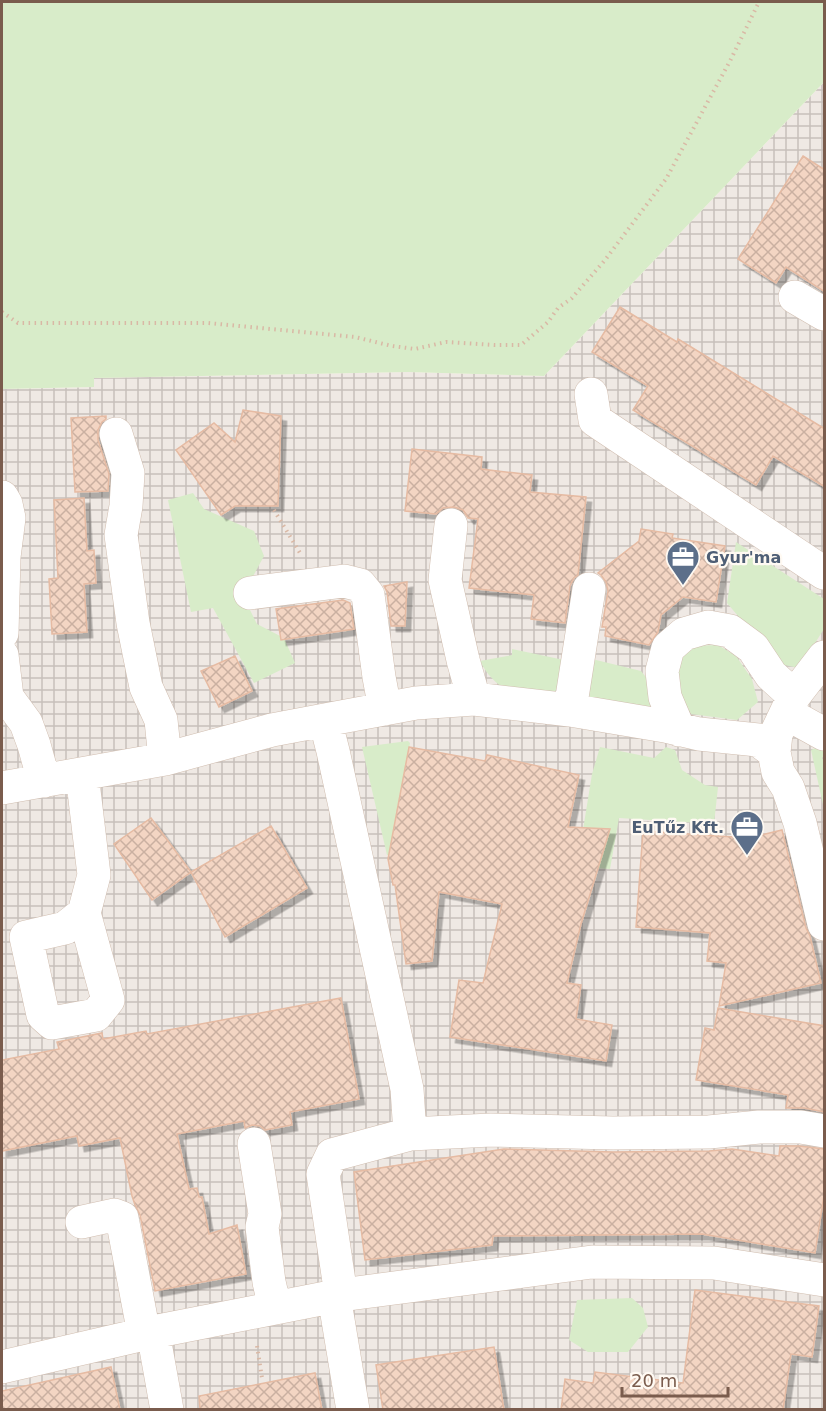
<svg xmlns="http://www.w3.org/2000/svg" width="826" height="1411" viewBox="0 0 826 1411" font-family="'DejaVu Sans',sans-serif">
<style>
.industrial{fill:url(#industrial-grid)}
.grass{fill:#d8ecc9}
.building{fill:url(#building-cross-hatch);stroke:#e6bba3;stroke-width:1.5;filter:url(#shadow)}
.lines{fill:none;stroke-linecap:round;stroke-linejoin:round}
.minor-casing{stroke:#d1beb0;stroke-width:34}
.path{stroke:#d9b8a5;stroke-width:4;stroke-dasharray:1.5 4.5;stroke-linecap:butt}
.minor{stroke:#fff;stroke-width:33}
.labels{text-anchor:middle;stroke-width:4.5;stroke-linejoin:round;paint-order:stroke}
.service-label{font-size:16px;font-weight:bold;fill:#4e5e75;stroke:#fffaf3;text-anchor:start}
</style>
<defs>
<pattern id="industrial-grid" width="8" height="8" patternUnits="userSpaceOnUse" patternTransform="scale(1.5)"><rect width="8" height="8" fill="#efe9e4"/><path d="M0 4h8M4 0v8" fill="none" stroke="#c7c0bb"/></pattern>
<pattern id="building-cross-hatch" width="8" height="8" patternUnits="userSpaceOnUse" patternTransform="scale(1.5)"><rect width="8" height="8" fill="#f3d5c3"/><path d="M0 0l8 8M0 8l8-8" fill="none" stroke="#cab0a1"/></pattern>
<filter id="shadow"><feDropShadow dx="5.5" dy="5.5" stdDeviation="0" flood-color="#0004"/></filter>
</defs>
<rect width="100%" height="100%" fill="#fdf6ec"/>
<!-- industrial -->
<path class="industrial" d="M824,82V1409H2V389L93,387V378L408,372L544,376Z"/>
<!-- grass -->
<path class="grass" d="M2,2H824V82L544,376L408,372L94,378V387L2,389Z
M193,493L204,509L254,531L264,556L250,582L242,594L257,624L284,638L295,663L254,683L213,608L191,612L168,500Z
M736,542L824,599V629L799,668L779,664L727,603Z
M718,645L736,656L752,679L758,702L737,720L691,714L677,687L680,655L689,646Z
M512,649L564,660L559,686L553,694C542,694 530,695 519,694C502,691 487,676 480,661L512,655Z
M592,659L641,671L649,681L652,710L595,702L587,693Z
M408,741L410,743L396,814L400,815L439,866L387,855L362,747Z
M823,745L824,747V756L822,758L824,761V809L811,750Z
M600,747L654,758L666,747L675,750L682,770L705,785L718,787L714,824L619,818L610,869L577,867L592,774Z
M632,1298L643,1308L648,1327L628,1352H588L569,1340L577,1300Z"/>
<!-- building -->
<path class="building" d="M803,156L825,170V292L786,267L776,283L738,259Z
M620,307L677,342L678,339L825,429V487L773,456L756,485L633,410L648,386L592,352Z
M243,410L281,416L278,506H235L221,515L176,450L214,423L235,442Z
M106,416V419L102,422L98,430V440L109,474L108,491L75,492L71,418Z
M412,449L482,457L481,469L532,475L530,492L586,497L578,575L574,578L570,586L565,623L531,619L534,595L469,588L478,519L468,518L463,510L454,507L443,508L436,514L405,511Z
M84,498L87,551L94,550L96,583L84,584L87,632L52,634L49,579L58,578L54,500Z
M641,529L673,534L672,538L725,546L716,602L683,597L661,615L658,632L649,645L605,636L606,627H602L608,591L606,582L601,575L598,573L639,541Z
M407,582L405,626H391L387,592L384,586Z
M343,600L350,603L354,629L281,640L276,609Z
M235,656L252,691L219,707L201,671Z
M409,747L485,761L487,755L579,775L568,827L610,829L581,924L567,983L581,985L576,1019L612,1025L606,1061L450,1037L459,980L483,983L502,904L439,892L432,961L406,964L395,885H393L388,859Z
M151,818L191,872L152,900L114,844Z
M271,826L307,888L225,937L191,872Z
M782,830L806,928L810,936L821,983L719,1006L726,963L707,961L710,933L636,927L643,831L749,838Z
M341,998L359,1099L290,1112L292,1125L265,1130L260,1126L252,1125L245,1128L244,1121L177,1134L189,1189L197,1188L199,1197H202L209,1234L237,1225L246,1274L155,1291L140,1215L135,1205L132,1196L120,1138L79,1146L77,1136L2,1151V1060L59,1049L57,1042L102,1033L103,1039L146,1031L147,1034Z
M718,1008L825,1026V1112L804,1108H786L788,1095L696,1080L705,1028L714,1030Z
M780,1146H799L825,1149V1189L815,1253L702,1234L493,1236L492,1245L365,1260L354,1172L504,1149L613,1152L709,1151L732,1149L779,1156Z
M695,1290L819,1306L812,1357L791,1354L783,1410H561L565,1379L593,1383L595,1372L683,1383Z
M494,1347L504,1410H383L376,1365Z
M111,1367L120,1410H2V1391Z
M315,1373L322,1410H200L199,1396Z"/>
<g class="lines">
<defs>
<path id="minor" d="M795,297L824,314
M591,394L595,420L824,573
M116,434L128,473L126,506L121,535L133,623L146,687L161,720L165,759
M2,497L6,504L9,518L4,557L2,633
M451,525L445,580L463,660L474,699
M250,593L344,581L360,585L368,595L379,677L385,709
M2,655L7,697L26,723L34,745L44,781
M824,657L794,696L776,734L774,752L778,772L788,788L800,823L824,924
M570,710L589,589
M786,713L824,734
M325,720L333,751L407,1089L410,1134
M679,730L665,697L662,671L668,648L684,634L708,627L730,631L753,648L771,675L794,696
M82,774L94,875L84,913L108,1000L96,1015L52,1023L43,1015L26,937L65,928L84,913
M2,788L165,759L272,730L325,720L416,703L474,699L570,710L665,726L699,734L758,740L774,752
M254,1144L265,1214L262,1227L269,1282L275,1308
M82,1222L114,1215L122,1218L144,1334
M341,1295L323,1174L332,1155L410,1134L491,1130L613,1133L709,1132L759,1127H801L824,1131
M334,1296L353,1410
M153,1332L167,1410
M2,1367L153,1332L341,1295L592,1262L714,1263L824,1280"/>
</defs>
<!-- minor casing -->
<use href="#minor" class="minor-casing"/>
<!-- path -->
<path class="path" d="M2,312L18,323H208L355,337L392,346L415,349L446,342L494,345H521L548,322L558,308L572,298L605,260L666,179L731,59L759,2
M274,510L300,553
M257,1346L262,1378"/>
<!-- minor -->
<use href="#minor" class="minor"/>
</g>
<!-- icons -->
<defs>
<symbol id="office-pin" viewBox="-11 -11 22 30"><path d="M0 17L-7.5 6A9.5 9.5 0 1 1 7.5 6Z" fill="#5c6f8a" stroke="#fffaf3"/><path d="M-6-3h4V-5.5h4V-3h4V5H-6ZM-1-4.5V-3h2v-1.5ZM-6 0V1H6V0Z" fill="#fff"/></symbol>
</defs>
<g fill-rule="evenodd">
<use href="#office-pin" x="664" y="538" width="38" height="52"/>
<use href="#office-pin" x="728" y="808" width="38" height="52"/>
</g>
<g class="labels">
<!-- service labels -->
<g class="service-label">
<text x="706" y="563">Gyur'ma</text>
<text x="724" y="833" text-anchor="end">EuTűz Kft.</text>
</g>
</g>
<!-- border -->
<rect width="826" height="1411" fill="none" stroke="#7a5c4d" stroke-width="6"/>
<!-- scale -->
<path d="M622 1387v9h106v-9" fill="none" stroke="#7a5c4d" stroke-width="3"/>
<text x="631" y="1387" font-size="18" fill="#7a5c4d" stroke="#fffaf3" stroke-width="4.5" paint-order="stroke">20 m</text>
</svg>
